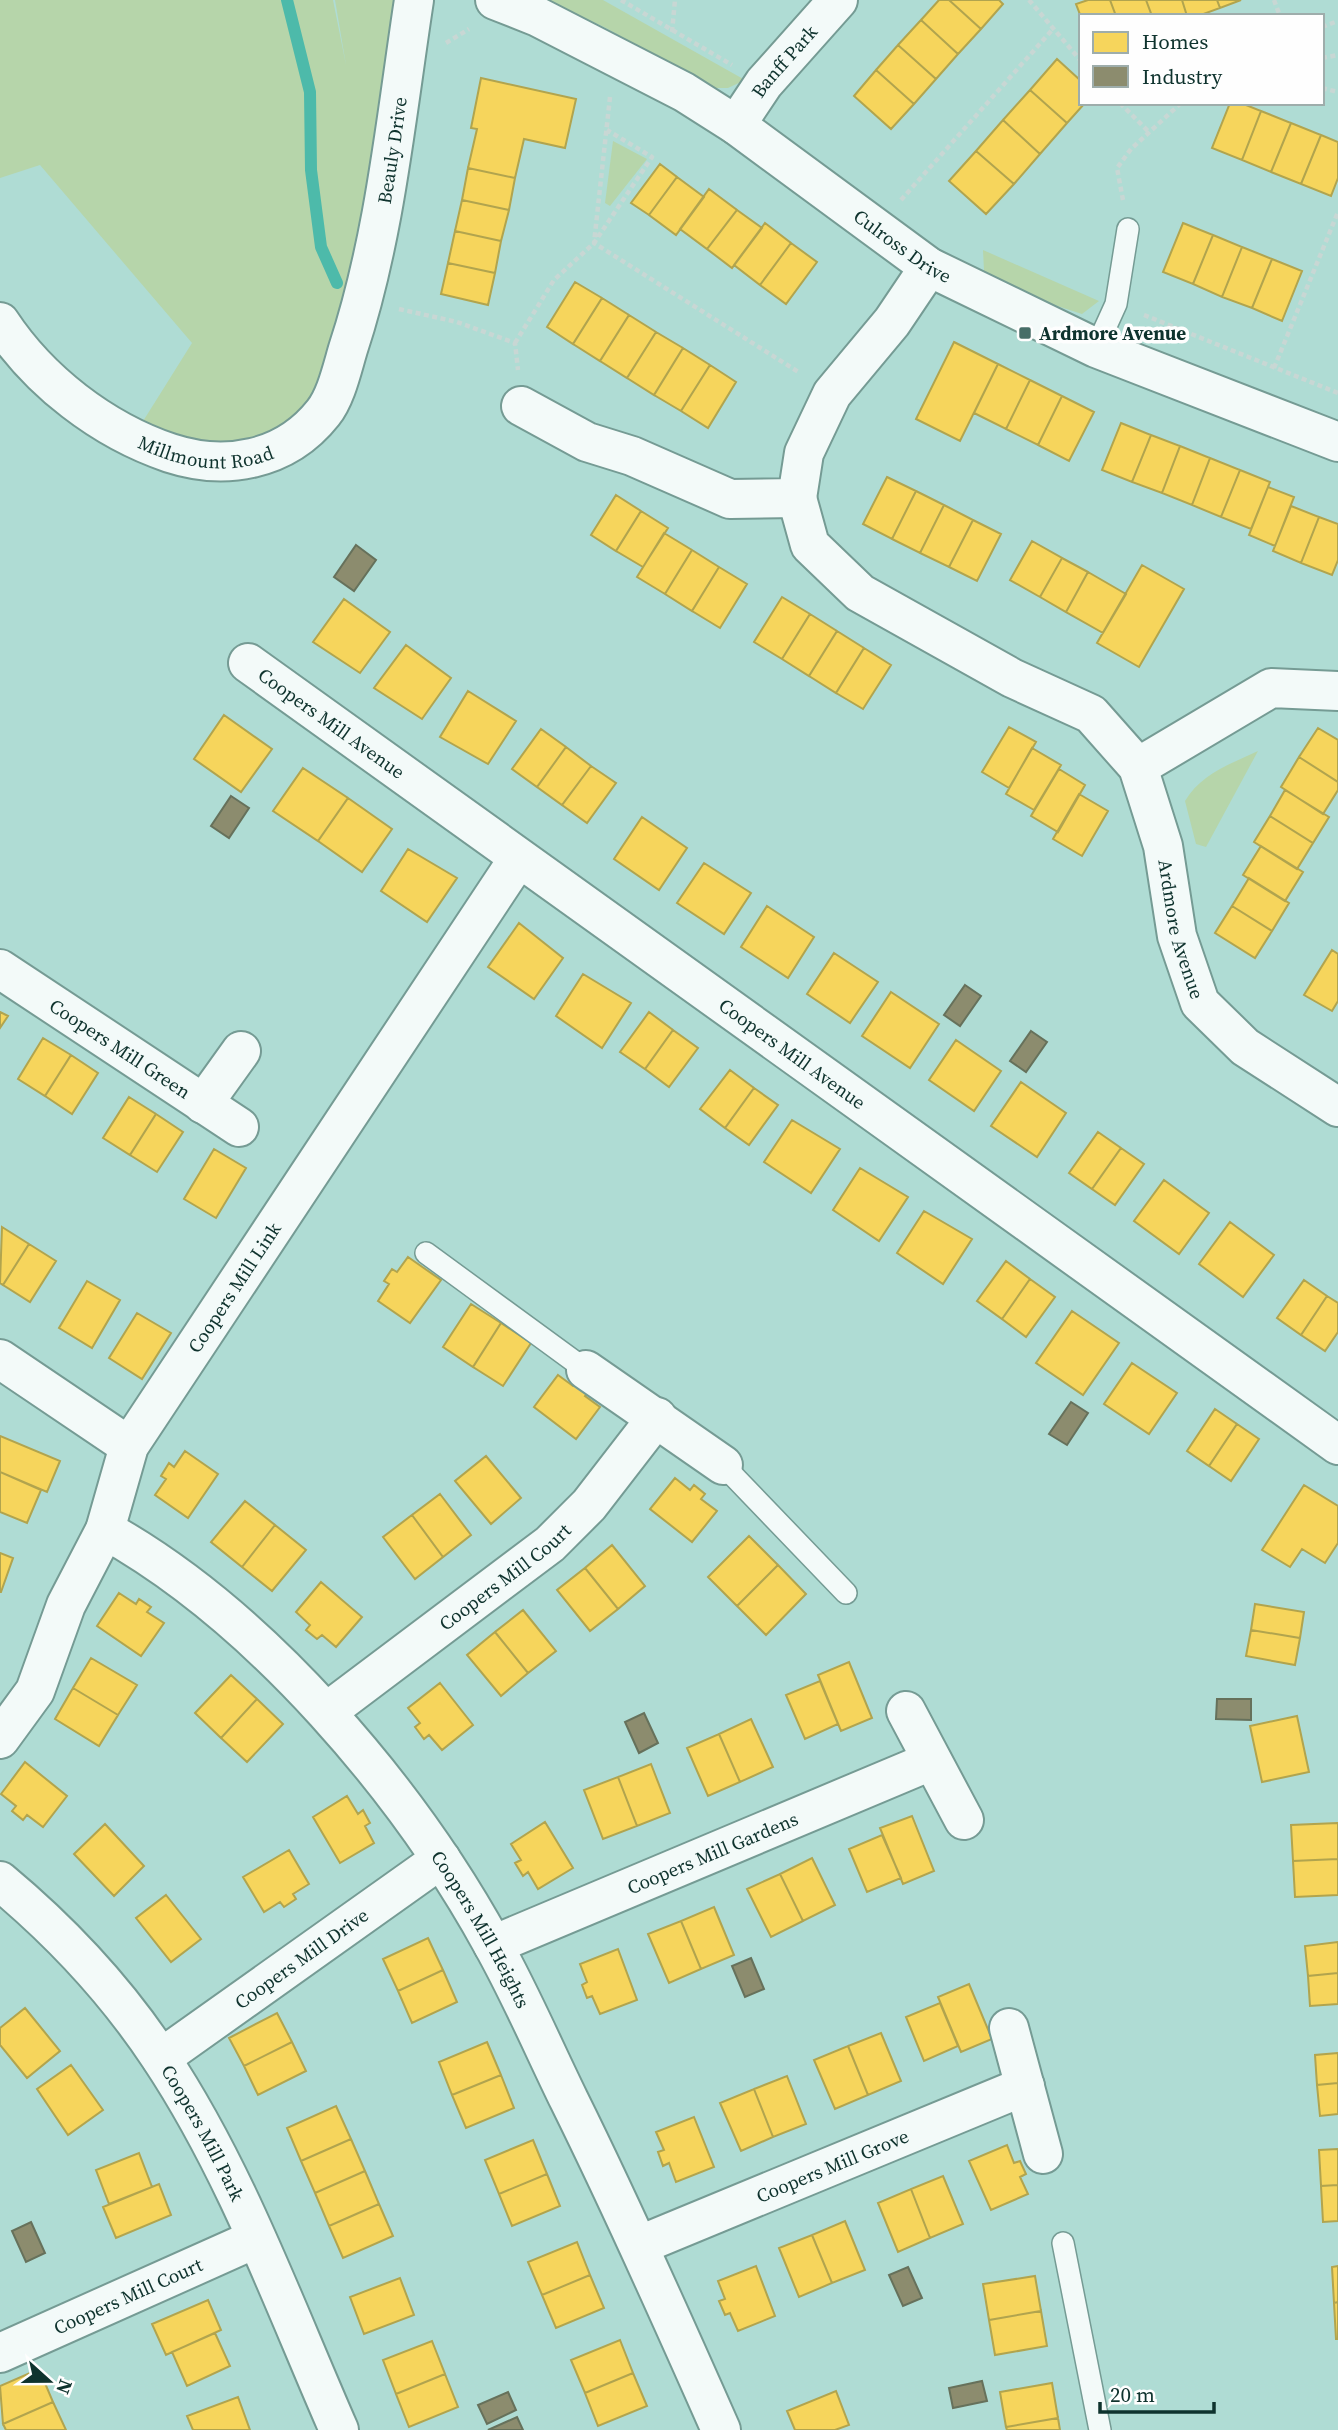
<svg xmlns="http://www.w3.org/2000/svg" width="1338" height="2430" viewBox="0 0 1338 2430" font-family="'Source Serif 4',serif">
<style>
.green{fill:#b6d5aa}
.homes{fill:#f6d55c;stroke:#b1a44e;stroke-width:2}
.industry{fill:#8c8c6e;stroke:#66715b;stroke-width:2}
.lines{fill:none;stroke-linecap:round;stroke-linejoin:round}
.stream{stroke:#4dbaaa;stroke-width:12}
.service-casing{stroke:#759b94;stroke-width:24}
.minor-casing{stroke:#759b94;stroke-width:42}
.path{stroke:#c8d7d4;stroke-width:4.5;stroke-dasharray:5 3.5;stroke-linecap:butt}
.service{stroke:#f3faf9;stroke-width:21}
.minor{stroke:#f3faf9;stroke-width:38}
.poi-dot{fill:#476e68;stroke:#fefefe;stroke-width:2.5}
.labels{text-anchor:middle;stroke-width:7;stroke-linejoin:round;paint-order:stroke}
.street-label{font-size:19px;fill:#0f332e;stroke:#fefefe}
.poi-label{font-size:19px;font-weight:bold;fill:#0f332e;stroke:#fefefe;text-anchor:start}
</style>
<rect width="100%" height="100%" fill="#afdcd4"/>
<!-- green -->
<path class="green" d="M0,0H333L346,65L335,0H399L385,101L343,321L302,419L267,439L208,444L140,426L192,343L40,165L0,178Z
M545,0H603L745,80L728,88H715L604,27Z
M613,141L647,159L610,206L605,203Z
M983,250L1099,301L1082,314L1048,303L984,271Z
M1258,751L1206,847L1196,844L1185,801C1201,774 1230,764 1258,751Z"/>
<!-- homes -->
<path class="homes" d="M939,0H949L981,29L958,54L921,20Z
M949,0H999L1003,4L981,29Z
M1088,0H1110L1116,16L1081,17L1076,4Z
M1110,0H1146L1152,16H1116Z
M1146,0H1182L1187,16H1152Z
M1182,0H1217L1220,8L1198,16H1187Z
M1217,0H1241L1220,8Z
M921,20L958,54L936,79L898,45Z
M898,45L936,79L914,104L876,70Z
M1057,59L1081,81V103H1085L1067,123L1030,90Z
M876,70L914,104L891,129L854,96Z
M481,78L576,99L565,148L524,139L515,178L468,168L477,129L471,128Z
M1030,90L1067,123L1040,154L1003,120Z
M1230,103H1241L1261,111L1242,160L1212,148Z
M1261,111L1291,123L1271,172L1242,160Z
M1003,120L1040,154L1014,184L976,151Z
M1291,123L1321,135L1301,184L1271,172Z
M1321,135L1338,142V178L1331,196L1301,184Z
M976,151L1014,184L986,214L949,181Z
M660,164L677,177L649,215L631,203Z
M468,168L515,178L509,210L462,200Z
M677,177L704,197L676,235L649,215Z
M709,189L737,210L707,249L680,229Z
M462,200L509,210L501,241L455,231Z
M737,210L762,228L732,268L707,249Z
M765,223L791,243L760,285L734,265Z
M1183,223L1213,235L1193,284L1163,272Z
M455,231L501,241L495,273L448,263Z
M1213,235L1242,247L1222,297L1193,284Z
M791,243L817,262L786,304L760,285Z
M1242,247L1272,259L1252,308L1222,297Z
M1272,259L1302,271L1282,321L1252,308Z
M448,263L495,273L488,305L441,294Z
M575,282L602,298L573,344L547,327Z
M602,298L629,315L600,361L573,344Z
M629,315L656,332L627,378L600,361Z
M656,332L683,348L654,395L627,378Z
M954,342L998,364L960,441L916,419Z
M683,348L710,365L681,411L654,395Z
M998,364L1030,380L1006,429L974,413Z
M710,365L736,382L708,428L681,411Z
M1030,380L1062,396L1038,445L1006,429Z
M1062,396L1094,412L1069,461L1038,445Z
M1121,423L1151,435L1132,482L1102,470Z
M1151,435L1180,446L1162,493L1132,482Z
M1180,446L1210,458L1192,505L1162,493Z
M1210,458L1240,470L1221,517L1192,505Z
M1240,470L1270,482L1251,529L1221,517Z
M887,477L916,491L892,539L863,524Z
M1268,487L1294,497L1275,546L1249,535Z
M916,491L944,505L920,553L892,539Z
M616,495L641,511L616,551L591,535Z
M944,505L973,520L949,567L920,553Z
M1291,506L1319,517L1301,563L1273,551Z
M641,511L668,528L643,567L616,551Z
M1319,517L1338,524V560L1332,575L1301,563Z
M973,520L1001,534L977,581L949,567Z
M664,533L692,550L665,594L637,577Z
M1032,541L1062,558L1040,597L1010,580Z
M692,550L719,567L692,611L665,594Z
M1062,558L1088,572L1066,612L1040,597Z
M1142,565L1184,589L1139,667L1097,643Z
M719,567L747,584L720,628L692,611Z
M1088,572L1126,594L1103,633L1066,612Z
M782,597L810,614L782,659L754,642Z
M344,599L390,632L360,673L313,642Z
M810,614L837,631L809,676L782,659Z
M837,631L864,648L836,693L809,676Z
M406,645L451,678L422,719L374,688Z
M864,648L891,665L863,709L836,693Z
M468,691L516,721L488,764L440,737Z
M224,715L272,749L241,792L194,759Z
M1009,727L1036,742L1009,788L982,772Z
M1318,728L1338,740V782L1299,757Z
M541,729L566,747L537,787L512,769Z
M566,747L591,766L562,805L537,787Z
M1032,748L1061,765L1034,810L1006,794Z
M1299,757L1338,782V790L1323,814L1281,787Z
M591,766L616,783L587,823L562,805Z
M303,768L348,798L318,841L273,811Z
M1059,769L1085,785L1058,832L1031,816Z
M1285,790L1329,817L1313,843L1270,816Z
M1079,794L1108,811L1082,856L1053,839Z
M348,798L392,829L362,872L318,841Z
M1270,816L1313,843L1297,869L1254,842Z
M642,817L687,848L659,890L614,859Z
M1261,846L1303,872L1285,901L1243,875Z
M408,849L457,878L427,922L381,891Z
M704,863L751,893L724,934L677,903Z
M1249,878L1289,903L1272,931L1232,906Z
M767,906L814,937L788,978L741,947Z
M1232,906L1272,931L1255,958L1215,933Z
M519,923L563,958L534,999L488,967Z
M1332,950L1338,954V1001L1332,1011L1304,995Z
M834,953L878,982L850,1023L807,994Z
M583,974L631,1003L602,1048L556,1016Z
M891,992L939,1024L910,1068L862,1036Z
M0,1012L8,1016L0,1028Z
M649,1012L673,1030L645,1069L620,1052Z
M673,1030L698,1048L669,1087L645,1069Z
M43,1038L71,1055L45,1096L18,1079Z
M956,1040L1001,1071L974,1111L929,1080Z
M71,1055L98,1073L72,1114L45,1096Z
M730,1070L754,1088L725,1128L700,1109Z
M1021,1082L1066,1113L1037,1157L991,1126Z
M754,1088L778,1105L749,1145L725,1128Z
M129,1097L156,1114L130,1155L103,1138Z
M156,1114L183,1132L157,1172L130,1155Z
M792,1120L840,1149L811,1193L764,1162Z
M1098,1132L1121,1148L1092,1189L1069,1173Z
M1121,1148L1144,1164L1115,1205L1092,1189Z
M214,1149L246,1168L216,1218L184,1199Z
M860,1168L908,1197L879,1241L833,1210Z
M1164,1180L1209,1213L1179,1254L1134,1221Z
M924,1211L972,1239L943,1284L897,1253Z
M1230,1222L1274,1255L1243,1297L1199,1264Z
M2,1227L29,1244L3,1285L0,1283Z
M29,1244L56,1261L30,1302L3,1285Z
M408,1257L441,1280L410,1323L378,1301L389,1284L384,1281L392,1269L397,1272Z
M1006,1261L1030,1279L1002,1319L977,1301Z
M1030,1279L1055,1297L1026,1337L1002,1319Z
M1304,1280L1327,1296L1301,1335L1277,1318Z
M87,1281L120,1300L92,1348L59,1328Z
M1327,1296L1338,1303V1332L1325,1351L1301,1335Z
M471,1304L501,1323L473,1367L443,1347Z
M1072,1311L1119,1343L1083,1395L1036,1363Z
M137,1313L171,1333L142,1379L109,1358Z
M501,1323L531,1343L503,1386L473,1367Z
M1132,1363L1177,1393L1149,1434L1104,1404Z
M558,1375L573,1386L577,1382L589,1391L585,1396L600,1407L576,1439L534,1407Z
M1215,1409L1237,1424L1209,1466L1187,1451Z
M1237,1424L1259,1439L1231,1481L1209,1466Z
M0,1436L60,1461L47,1492L0,1472Z
M185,1451L218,1474L188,1518L155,1495L166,1479L161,1476L169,1463L174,1467Z
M486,1456L521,1498L491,1524L455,1481Z
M0,1472L41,1490L27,1523L0,1512Z
M675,1478L690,1490L694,1485L705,1494L701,1499L717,1511L692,1542L650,1509Z
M1304,1485L1338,1506V1543L1325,1563L1302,1549L1290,1567L1262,1550Z
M440,1494L471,1535L443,1557L412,1515Z
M245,1501L275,1525L242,1567L211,1542Z
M412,1515L443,1557L415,1579L383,1537Z
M275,1525L306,1550L272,1591L242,1567Z
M749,1536L778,1565L737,1606L708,1577Z
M612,1545L645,1586L618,1609L585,1568Z
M0,1553L13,1558L1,1592H0Z
M778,1565L806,1594L766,1635L737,1606Z
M585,1568L618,1609L590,1631L557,1590Z
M321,1582L362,1617L336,1647L322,1635L317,1639L306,1630L310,1625L296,1612Z
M119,1593L136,1604L139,1599L151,1607L147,1612L164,1623L141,1656L97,1626Z
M1255,1604L1304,1612L1300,1638L1251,1630Z
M523,1610L556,1651L528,1673L495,1632Z
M1251,1630L1300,1638L1295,1665L1246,1656Z
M495,1632L528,1673L501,1696L467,1655Z
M91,1658L137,1685L118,1715L73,1688Z
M849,1662L872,1718L841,1731L818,1675Z
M231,1675L257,1699L221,1738L195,1713Z
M820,1681L838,1724L805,1739L786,1695Z
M440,1683L473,1725L442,1750L429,1735L424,1739L415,1727L420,1723L408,1708Z
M73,1688L118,1715L99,1746L55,1719Z
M257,1699L283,1724L247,1762L221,1738Z
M1297,1716L1309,1772L1262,1782L1250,1726Z
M751,1719L773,1767L740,1782L719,1734Z
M719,1734L740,1782L708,1796L687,1748Z
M25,1762L67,1796L43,1827L27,1815L23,1820L12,1811L16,1806L1,1794Z
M651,1764L670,1813L637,1826L618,1777Z
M618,1777L637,1826L603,1839L584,1790Z
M347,1796L358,1814L363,1810L370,1823L365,1826L374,1843L340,1863L313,1817Z
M912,1816L934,1871L903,1884L880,1828Z
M545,1822L573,1868L538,1889L528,1872L523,1876L515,1863L521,1860L511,1844Z
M1338,1823V1859L1293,1861L1291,1825Z
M105,1824L144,1866L114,1896L74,1854Z
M882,1835L901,1878L867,1892L849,1849Z
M289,1850L309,1884L293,1894L296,1899L284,1907L280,1902L264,1912L243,1877Z
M812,1858L835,1905L803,1921L780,1874Z
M1338,1859V1895L1295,1897L1293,1861Z
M780,1874L803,1921L771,1937L747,1889Z
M166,1895L201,1939L171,1962L136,1918Z
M714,1907L734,1955L701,1969L681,1921Z
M681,1921L701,1969L669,1983L648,1934Z
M428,1938L443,1970L398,1991L383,1959Z
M1338,1942V1973L1308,1976L1305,1946Z
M618,1949L637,2000L600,2014L592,1996L587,1998L582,1985L587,1982L580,1964Z
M443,1970L457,2002L412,2023L398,1991Z
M1338,1973V2004L1310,2006L1308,1976Z
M969,1984L992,2039L961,2052L938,1997Z
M940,2003L958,2046L924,2061L906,2017Z
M25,2008L60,2051L27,2078L0,2045V2028Z
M277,2013L292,2042L244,2066L229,2038Z
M881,2033L901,2081L868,2095L848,2046Z
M292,2042L306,2071L258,2095L244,2066Z
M487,2042L501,2075L452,2095L439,2062Z
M848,2046L868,2095L835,2109L814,2060Z
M1338,2053V2083L1317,2085L1315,2055Z
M71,2065L103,2110L68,2135L37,2089Z
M501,2075L514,2108L466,2128L452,2095Z
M787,2076L806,2124L773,2137L754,2089Z
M1338,2083V2114L1320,2116L1317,2085Z
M754,2089L773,2137L741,2151L720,2103Z
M336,2106L351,2139L301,2161L287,2128Z
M694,2117L714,2167L676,2182L669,2163L663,2166L658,2152L664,2150L656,2132Z
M351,2139L365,2171L315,2193L301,2161Z
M533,2140L547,2174L499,2194L485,2160Z
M1007,2145L1014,2163L1020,2161L1026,2174L1020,2177L1028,2194L991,2210L969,2161Z
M1338,2149V2185L1321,2186L1319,2150Z
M139,2153L152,2187L109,2204L96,2170Z
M365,2171L379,2204L329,2226L315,2193Z
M547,2174L560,2206L512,2226L499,2194Z
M943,2176L963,2224L930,2238L911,2189Z
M159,2184L171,2215L116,2238L103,2207Z
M1338,2185V2221L1323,2222L1321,2186Z
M911,2189L930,2238L898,2252L878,2203Z
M379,2204L393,2236L343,2258L329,2226Z
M845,2221L865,2270L832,2283L812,2235Z
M812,2235L832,2283L799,2297L779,2248Z
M577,2242L590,2275L542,2295L528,2262Z
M756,2266L775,2316L738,2331L730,2313L725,2315L719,2301L725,2299L718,2281Z
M1338,2266V2302L1334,2303L1332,2267Z
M590,2275L604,2308L556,2328L542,2295Z
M1035,2276L1041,2311L989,2320L983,2284Z
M400,2278L414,2315L364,2334L350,2297Z
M208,2300L221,2330L166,2355L152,2324Z
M1338,2302V2339H1336L1334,2303Z
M1041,2311L1047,2346L995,2355L989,2320Z
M215,2333L230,2366L187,2386L172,2352Z
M620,2340L633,2373L585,2393L571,2360Z
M432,2341L445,2374L396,2394L383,2360Z
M39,2369L53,2402L3,2424L0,2386Z
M633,2373L647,2406L598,2426L585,2393Z
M445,2374L458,2407L409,2427L396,2394Z
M1052,2383L1058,2418L1006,2427L1000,2392Z
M836,2391L849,2425L835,2430H795L787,2411Z
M238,2397L250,2430H193L187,2416Z
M53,2402L66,2430H6L3,2424Z
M1058,2418L1060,2430H1007L1006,2427Z"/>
<!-- industry -->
<path class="industry" d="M356,545L376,560L354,591L334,577Z
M231,796L249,808L229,838L211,826Z
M965,985L981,996L960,1026L944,1015Z
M1031,1031L1047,1042L1026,1072L1010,1061Z
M1071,1402L1088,1413L1067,1445L1049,1434Z
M1217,1699H1251V1720L1216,1719Z
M644,1713L658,1743L639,1753L625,1722Z
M751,1958L764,1989L745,1997L732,1966Z
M31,2222L45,2253L26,2262L12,2231Z
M908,2267L922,2298L903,2306L889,2275Z
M982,2381L987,2401L953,2408L949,2388Z
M508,2392L516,2410L487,2424L478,2405Z
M517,2417L523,2430H488Z"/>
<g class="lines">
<!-- stream -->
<path class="stream" d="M287,0L310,92L311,170L321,247L337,283"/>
<defs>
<path id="service" d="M1096,348L1116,304L1128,229
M426,1253L586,1370
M723,1465L846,1593
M1063,2243L1100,2430"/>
<g id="minor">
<path id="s1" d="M495,0L538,17L684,92L736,125L929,267L1096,348L1338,442"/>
<path id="s2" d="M736,125L764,83L838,0"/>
<path id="s3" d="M0,322C39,381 102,430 170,453C225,471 285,461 323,413C336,397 342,369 348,349C385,237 396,117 414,0"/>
<path d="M521,406L587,442L632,456L730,499L797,498L804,453L832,394L892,322L929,267"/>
<path id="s4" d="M797,498L810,545L860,593L1012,678L1091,714L1138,767L1163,846L1177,936L1200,1003L1245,1047L1338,1107"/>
<path id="s5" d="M248,663L1338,1445"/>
<path d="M1138,767L1271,688L1338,691"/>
<path id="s6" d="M0,969L239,1127"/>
<path d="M203,1104L241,1051"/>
<path d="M0,1359L129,1446"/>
<path d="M586,1370L723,1465"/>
<path id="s7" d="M105,1530C261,1617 408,1790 493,1945C521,1995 544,2049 569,2100C623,2209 672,2319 721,2430"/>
<path id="s8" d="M328,1711L550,1544L589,1505L657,1417"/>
<path d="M906,1711L964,1820"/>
<path id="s9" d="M0,1739L35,1691L66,1605L105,1530L129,1446L518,859"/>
<path id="s10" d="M0,1881C60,1931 117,1992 160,2057C236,2171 284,2305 339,2430"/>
<path id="s11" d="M493,1945L931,1761"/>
<path d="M1009,2028L1043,2154"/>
<path id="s12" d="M161,2058L441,1859"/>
<path id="s13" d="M640,2245L1025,2086"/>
<path id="s14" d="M0,2353L255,2239"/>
</g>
</defs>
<!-- service casing -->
<use href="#service" class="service-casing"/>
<!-- minor casing -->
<use href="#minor" class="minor-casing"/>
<!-- path -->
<path class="path" d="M621,0L732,65
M1029,0L1081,61
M1274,0L1280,16
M1322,27L1338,21
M672,32L675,0
M446,43L469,29
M1322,58L1338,55
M1322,88L1338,92
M610,97L594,243L800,373
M1120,103L1149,132
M901,200L1053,29
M1123,200L1117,168L1131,149L1181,103
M399,309L457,322L515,343L518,370
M1144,315L1338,393
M515,343L554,280L594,243L652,157L607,130
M1274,368L1338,212"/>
<!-- service -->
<use href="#service" class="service"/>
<!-- minor -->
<use href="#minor" class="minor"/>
</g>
<!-- markers -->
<rect class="poi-dot" x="1018" y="326" width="14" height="14" rx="3.5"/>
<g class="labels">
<!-- street labels -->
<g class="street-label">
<text dy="7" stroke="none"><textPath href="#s2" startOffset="80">Banff Park</textPath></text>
<text dy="7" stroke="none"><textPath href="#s3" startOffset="660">Beauly Drive</textPath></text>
<text dy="7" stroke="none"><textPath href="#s1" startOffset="478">Culross Drive</textPath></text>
<text dy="7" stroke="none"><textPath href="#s3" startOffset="254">Millmount Road</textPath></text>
<text dy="7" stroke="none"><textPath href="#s5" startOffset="103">Coopers Mill Avenue</textPath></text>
<text dy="7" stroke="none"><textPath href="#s4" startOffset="618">Ardmore Avenue</textPath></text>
<text dy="7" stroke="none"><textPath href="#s6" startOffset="144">Coopers Mill Green</textPath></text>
<text dy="7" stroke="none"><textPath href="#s5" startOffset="670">Coopers Mill Avenue</textPath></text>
<text dy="7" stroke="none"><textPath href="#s9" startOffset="513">Coopers Mill Link</textPath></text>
<text dy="7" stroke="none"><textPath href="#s8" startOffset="222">Coopers Mill Court</textPath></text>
<text dy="7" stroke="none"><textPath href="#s11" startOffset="238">Coopers Mill Gardens</textPath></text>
<text dy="7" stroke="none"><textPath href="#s7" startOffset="555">Coopers Mill Heights</textPath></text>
<text dy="7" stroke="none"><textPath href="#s12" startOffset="172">Coopers Mill Drive</textPath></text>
<text dy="7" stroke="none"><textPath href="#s10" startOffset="326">Coopers Mill Park</textPath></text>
<text dy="7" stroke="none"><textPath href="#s13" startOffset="208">Coopers Mill Grove</textPath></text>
<text dy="7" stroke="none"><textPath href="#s14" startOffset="140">Coopers Mill Court</textPath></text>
</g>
<!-- poi labels -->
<g class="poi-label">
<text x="1039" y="340">Ardmore Avenue</text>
</g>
</g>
<!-- legend -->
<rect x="1079" y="14" width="245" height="91" fill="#fefefe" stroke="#9eadab" stroke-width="2"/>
<rect x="1093" y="32" width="35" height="21" fill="#f6d55c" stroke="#9eadab" stroke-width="2"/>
<text x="1142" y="49" font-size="21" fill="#0f332e">Homes</text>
<rect x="1093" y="66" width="35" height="21" fill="#8c8c6e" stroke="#9eadab" stroke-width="2"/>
<text x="1142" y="84" font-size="21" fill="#0f332e">Industry</text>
<!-- north arrow -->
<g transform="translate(49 2381) rotate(111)" stroke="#fefefe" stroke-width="5" paint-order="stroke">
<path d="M0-5L12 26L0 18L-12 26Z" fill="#0f332e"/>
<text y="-10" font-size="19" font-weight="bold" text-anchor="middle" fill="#0f332e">N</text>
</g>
<!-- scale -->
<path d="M1100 2402v10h114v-10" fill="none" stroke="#0f332e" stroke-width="3.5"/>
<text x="1110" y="2402" font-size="21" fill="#0f332e" stroke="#fefefe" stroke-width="5" paint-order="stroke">20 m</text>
</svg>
